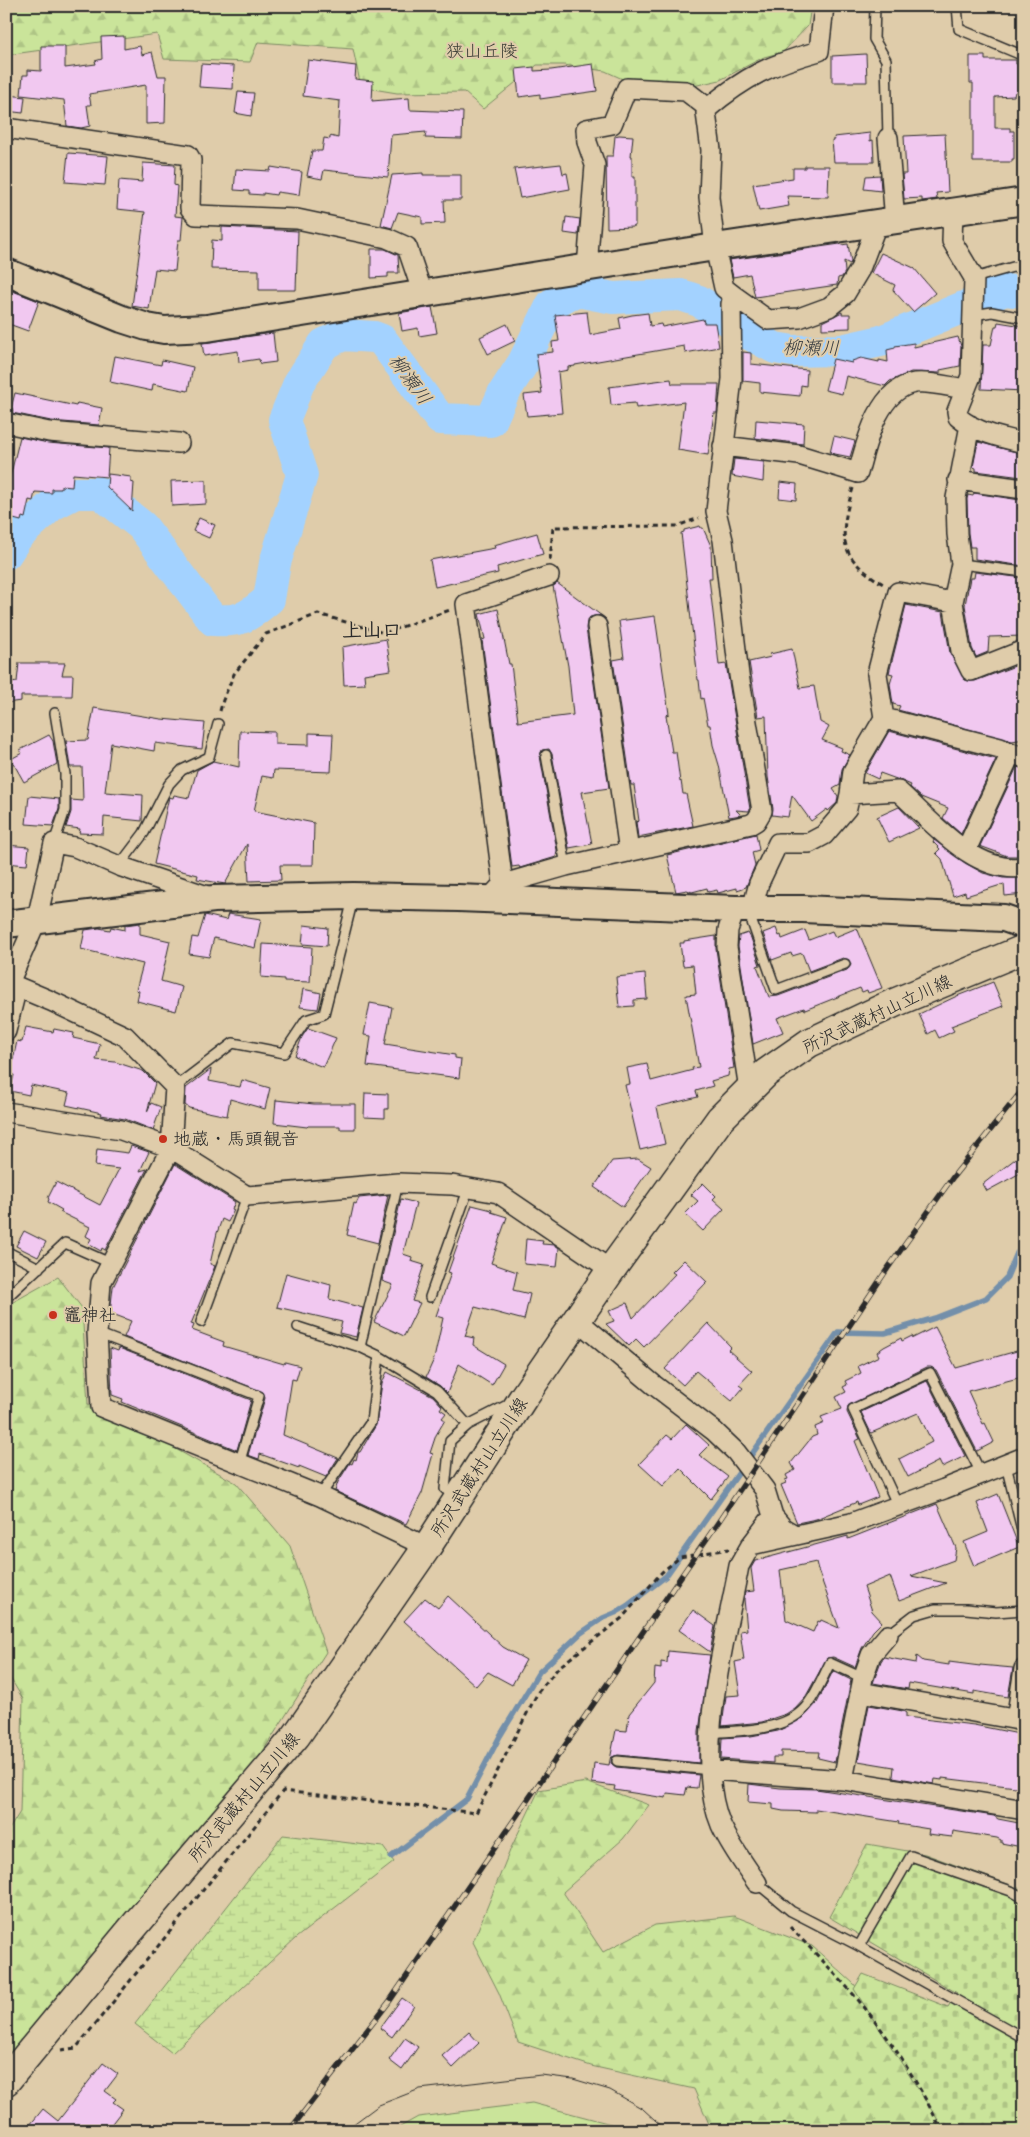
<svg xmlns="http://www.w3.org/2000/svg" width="1030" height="2137" viewBox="0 0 1030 2137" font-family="Caveat,'Klee One',sans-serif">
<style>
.forest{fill:url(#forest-firs);stroke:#7a8862}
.wetland{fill:url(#wetland-marsh);stroke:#7a8862}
.cemetery{fill:url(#cemetery-stones);stroke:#7a8862}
.pitch{fill:#cae49a;stroke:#7a8862}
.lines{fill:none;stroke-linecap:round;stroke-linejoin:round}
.stream{stroke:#738faa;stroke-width:5.5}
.river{stroke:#a3d2ff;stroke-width:32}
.building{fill:#f1c8f0;stroke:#2b2b2b;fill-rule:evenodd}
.lane-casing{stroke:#2b2b2b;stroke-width:12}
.street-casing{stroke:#2b2b2b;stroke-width:22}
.secondary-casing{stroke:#2b2b2b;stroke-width:30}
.primary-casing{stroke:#2b2b2b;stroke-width:31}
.path{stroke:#2b2b2b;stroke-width:3;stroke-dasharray:5 4;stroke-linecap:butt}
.lane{stroke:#dfccaa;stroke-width:9}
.street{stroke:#dfccaa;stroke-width:19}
.secondary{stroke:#dfccaa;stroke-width:26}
.primary{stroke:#dfccaa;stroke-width:28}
.tram{stroke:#2b2b2b;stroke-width:1}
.rail-casing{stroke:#2b2b2b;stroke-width:5.5}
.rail{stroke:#dfccaa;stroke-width:4;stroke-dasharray:11;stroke-linecap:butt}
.poi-dot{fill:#c8321e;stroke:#dfccaa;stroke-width:2}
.labels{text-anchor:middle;stroke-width:4;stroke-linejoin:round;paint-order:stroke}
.park-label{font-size:18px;fill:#3b3e36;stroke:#dfccaa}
.street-label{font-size:18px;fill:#2b2b2b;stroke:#dfccaa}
.poi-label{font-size:18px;fill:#2b2b2b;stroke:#dfccaa;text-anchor:start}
.water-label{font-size:19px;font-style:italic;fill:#373c40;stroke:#dfccaa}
.quarter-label{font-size:20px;font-weight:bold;fill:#2b2b2b;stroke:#dfccaa}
</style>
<defs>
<pattern id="forest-firs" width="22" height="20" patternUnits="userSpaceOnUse" patternTransform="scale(1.25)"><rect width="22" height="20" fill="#cae49a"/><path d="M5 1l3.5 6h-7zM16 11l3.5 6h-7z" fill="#aec485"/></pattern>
<pattern id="wetland-marsh" width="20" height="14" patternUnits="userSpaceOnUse" patternTransform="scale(1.25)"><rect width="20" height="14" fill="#cae49a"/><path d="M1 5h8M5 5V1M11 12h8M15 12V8" fill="none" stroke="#aec485"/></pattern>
<pattern id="cemetery-stones" width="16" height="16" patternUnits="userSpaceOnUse" patternTransform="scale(1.25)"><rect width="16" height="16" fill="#cae49a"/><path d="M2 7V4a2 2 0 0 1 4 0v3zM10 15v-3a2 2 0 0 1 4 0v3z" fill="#aec485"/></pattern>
</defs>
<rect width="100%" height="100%" fill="#dfccaa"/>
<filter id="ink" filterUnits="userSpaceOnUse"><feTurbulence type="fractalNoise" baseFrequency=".02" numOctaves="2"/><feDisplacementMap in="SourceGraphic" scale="10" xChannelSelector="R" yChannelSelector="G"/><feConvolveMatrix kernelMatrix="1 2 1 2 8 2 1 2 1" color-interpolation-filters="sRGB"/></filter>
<g filter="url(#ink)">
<!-- forest -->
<path class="forest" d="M6,6H811L808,26L783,52L764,57L720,80L693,86L627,81L605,71L564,65H537L483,109L464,92L397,93L361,87L353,49L258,42L250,62L164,59L157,34L6,55Z
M58,1277L82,1308L88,1404L101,1407L236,1483L290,1546L326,1652L244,1781L6,2061V1831H8L20,1812L23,1699L6,1671V1306Z
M586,1782L649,1805L623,1839L563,1892L603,1952L655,1925L734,1916L812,1946L854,1984L946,2111L953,2131H712L694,2089L591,2066L518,2042L499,1993L473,1942L511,1848L539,1790Z"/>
<!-- wetland -->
<path class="wetland" d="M283,1835L383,1847L394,1862L297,1937L172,2053L135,2024Z"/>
<!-- cemetery -->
<path class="cemetery" d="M867,1844L925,1854L1024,1890V2131H945L854,1989L863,1974L948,2007L957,1993L829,1917Z"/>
<!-- pitch -->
<path class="pitch" d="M532,2103L611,2124V2131H393L418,2117Z"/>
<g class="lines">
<!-- stream -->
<path class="stream" d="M391,1857L467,1799L500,1736L539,1672L581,1633L603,1618L615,1613L627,1606L666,1576L838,1332L885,1333L935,1318L986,1298L1007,1277L1017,1253L1024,1246"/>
<!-- river -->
<path class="river" d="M6,554L17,537L52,505L75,493H100L142,526L213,620C242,622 247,617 269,599L275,563L302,475L284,420L299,383L324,344L343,335L374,337L382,340L440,419L491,421L503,394L523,363L552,304L571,293L582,292L613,298L681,295L699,301L749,334L775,348L793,351L841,350L881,341L1005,290L1024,292"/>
</g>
<!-- building -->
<path class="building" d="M124,36V49L140,46L142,55L152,52L158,76H166L165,123L146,124V85L89,94L91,105H87L90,126L81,128L67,126L64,100L21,95L23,75H28V70L41,71V46H65V68L96,64L95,61L102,59L101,37Z
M866,54L867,82H832V56Z
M970,56H985V60H1016V64H1018V92H1015L1014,96L995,97V128H1010V131H1014V159H1012V162H973V83H970Z
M308,60L356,66L355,79L373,81L372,101L409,98L410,110L463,112L462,139L425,138L426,132L391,135L388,177L324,170L322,179L307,176L312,151H322L324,138L330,139V136L338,138L340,101L303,96Z
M201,64L234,66L233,89L199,87Z
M593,64L597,91L540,99V94L519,97L516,69L534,67V71L551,70Z
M238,92L254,93L251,116L235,113Z
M9,95L25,97L23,113L6,111Z
M870,133V141L873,140L874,162H834L832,140H835L834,137Z
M945,134L948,192L936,193L937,199L922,201V198L904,199L902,174H906L904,136Z
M619,135L633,136L631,156H632V177H635V226H633V227L607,228L606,156H613L615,136Z
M68,153L108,156L105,185L65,182Z
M143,163L175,165L174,183V185L177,186L175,216L183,217L181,240H178L175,271L155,269L149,309L132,306L145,212L117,209L119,180L142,182Z
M561,164L563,174L567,173L570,189L520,198L514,169Z
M805,166H829L828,197L787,196L789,206L759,211L753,184L793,178V168H805Z
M271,167L302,172L299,195L277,192L276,195L263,193V195L249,194V191L234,190L236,169L270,171Z
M423,173V175H461V200H444L445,223L422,224V217L398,212L392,228L381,225L392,175Z
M880,175L881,191L864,189L866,176Z
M566,217L580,219L578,235L564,233Z
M222,227L298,231L296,290H259V270L211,269L212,240L222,241Z
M840,244L841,245L848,244L851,262L850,264L844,261L845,272L842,277L838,278L837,285L755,297L750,274L733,277L729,260Z
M371,249H385L398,255L399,273H388V277L371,278Z
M881,253L914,268L935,293L913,312L893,290L895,285L871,273Z
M10,290L39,301L28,331L6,323V300Z
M432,307L437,333L419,336L418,328L402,331L399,313Z
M587,312L590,335L621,329L619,318L632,315L648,313L650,326L661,324L662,327L703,319L704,323H715L719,347L685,353L684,346L575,365V366L568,367V370L558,372L562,413L527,416L524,395L542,393L536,354L553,352L552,342L559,341L555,315Z
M842,312V314H850V328L822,329V322Z
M998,322L1023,326L1019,362H1024V391L981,389L983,345H991L995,326H997Z
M507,324L515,341L488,354L480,337Z
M273,333L276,362L260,364L259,359L239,362L238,351L204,356L202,343Z
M958,337L961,346L960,366L940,370V373L911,372L890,381L885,386L846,376L842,394L825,390L833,359L852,363V361L861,358L879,362V360L888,362L887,350L895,348V346L914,343V347Z
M743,352L751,353V364L807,370L806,386L801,385L800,396L760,392V383L743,381Z
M115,356L161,365L162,360L193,367L188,391L153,384L152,391L110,382Z
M671,379L672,384H719L717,413H714L708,455L678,450L684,402L636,408L635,403L611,405L609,387Z
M15,393L76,406L77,403L102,408L99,425L51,421L12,413L13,409L11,408Z
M756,420L804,424L803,444L755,438Z
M834,436L855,441L850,457L830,453Z
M20,437L48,443L109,448L107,477L73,474L72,487L61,486V489H52V493L35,492L33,501L29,500L25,518L22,517L21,521L6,517V493Z
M978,442L1024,454L1022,477L976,471V468L973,467Z
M734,459L764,462L763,482L732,476Z
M108,474L131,477V482L134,483L132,511L107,487Z
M206,480V504L172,506L171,481Z
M780,482L797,484L796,500L779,498Z
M974,493L1020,500L1018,509L1023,510L1020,532H1024V566L975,559V547H970L968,533L967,499L968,495L973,496Z
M199,518L215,525L209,538L193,531Z
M700,526L701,528H703L711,546L712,578H709L719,665L726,664L750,809L749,811L736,810L741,815L729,817L719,765L713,745L710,725H708L703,698L701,699L699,680H698L681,533L684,532V530Z
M537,533L543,554L497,567L498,573L435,587L430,560L495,548L494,545Z
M975,572L1024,578L1023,636L989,637L988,652L976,657L972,648L965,605L970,578H974Z
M557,583L606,619L601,615L590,617L587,621L586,628L609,788L582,792L592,844L569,848L552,754L549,749L542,750L540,756L557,850L556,857L520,868L519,866L512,867L482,640L485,639L479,614L498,609L509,664H511L518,722L573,715L568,666L553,586Z
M906,605L943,612L950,653L965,680L975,681L1015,666L1022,665L1024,680H1021L1024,699V739L1012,741L898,710L900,706L893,704L890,684L893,674L889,673Z
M655,616L669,714L666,715L672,752H676L680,782L681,781L683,794H686L693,826L638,837L636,822L639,821L634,785H631L613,660L624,658L619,621Z
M386,639L391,670L364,674L365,684L344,685L342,647Z
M792,649L800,688L814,686L820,722L829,727L822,740L842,748L841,751L850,755L842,769L840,785L833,789L838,796L837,803L828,811L827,809L811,821L792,795L788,817L772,815L773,809L768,777L766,716L758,717L749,662L771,657L770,654Z
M19,663H65L62,675H73L72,696H21V701L6,703V684L17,682Z
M94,708L161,719L205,723L202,749L155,743L154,751L111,743L105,792L143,795L142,821L104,817L103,834L79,833L80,829L66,827L71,812V800L83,801L82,767H70L66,741L88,740Z
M240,731L275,732V744L309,745V733L333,734L331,772L274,770L273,778L262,776L254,811L314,823L313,865H280L281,880L249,881L247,844L225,884L197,879L198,875L154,864L169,797L173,798L174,795L189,798L197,770L213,761L239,767Z
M889,731L996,759L961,834L943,818L948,808L921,797L910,787L911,785L902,781L880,773L878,779L865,773Z
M49,735L53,741L57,764L24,782L11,759L22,753L20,750Z
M1017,767L1024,769V856H1007L980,846Z
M29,796L59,799V809L53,826L26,824Z
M899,807L919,828L889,842L877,817Z
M756,834L759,850L752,852L755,865L746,887L737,890V888L718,893L717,890L708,892L707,888L692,892L687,890L676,892L667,855Z
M934,840L965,863L983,873L1003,878H1024V894L1005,896L1004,884L966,896L965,892L953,896L942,859L936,853L940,849L933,842Z
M6,845L29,847L27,865L6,863Z
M228,914L261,919L255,948L214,938L209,957L189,954L192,937L198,938L205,915L226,920Z
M140,923V934L170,941L161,981L182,987L176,1011L137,1001L139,991L136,990L143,964L81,949L85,930L99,928L110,930L111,927L125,930V925Z
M304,925L328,928L327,946L302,944Z
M776,928L779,936L781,935L782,939L805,930L809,940L832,931L835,937L857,928L882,988L868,993L867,990L862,992L860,988L805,1010L804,1008L777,1018L783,1032L753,1044L738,946L739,936L748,933L751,938L760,965L757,966L769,997L778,996L847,970L851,965L849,960L843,958L809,971L802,953L792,956L791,953L772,960L763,933Z
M716,936V949L734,1068L729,1069L728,1076L711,1081L713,1086L696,1091L698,1097L657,1107L665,1144L640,1150L625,1085L630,1084L627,1068L647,1064L651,1081L693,1070L692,1068L699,1067L686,995L696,994L693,965L683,966L680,943H684V941Z
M263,944L312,947L310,982L284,981V979L261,977Z
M645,974L647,999L634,1000V1006L619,1007L616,977Z
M993,982L1003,1006L951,1026L954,1031L939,1038L935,1030L928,1034L919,1014L957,996Z
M303,989L321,993L318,1009L300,1007Z
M370,1003L392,1007L385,1044L455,1055V1058L461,1059L459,1078L367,1066L371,1036L364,1035Z
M26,1027L53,1032L54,1029L74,1033L73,1038L100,1044L96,1060L115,1062L143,1071L155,1083L147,1112L151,1103L161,1107L153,1130L125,1119L101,1115L102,1113L66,1105L69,1093L31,1085L29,1095L10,1091L14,1075L10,1074L17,1041L22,1042Z
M308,1028L336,1038L323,1067L295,1056L302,1037Z
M211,1069L209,1081L240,1087L242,1080L270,1088L265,1109L230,1099L227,1116L189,1108L185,1105L186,1088Z
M365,1093L388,1094V1109H385V1118L364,1117Z
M276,1100L314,1104H355V1129H340V1126H308L307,1127L274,1123Z
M131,1146L149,1152L140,1171L147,1169L105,1250L102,1248L101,1251L88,1244L91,1239L86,1236L90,1227L60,1212L62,1210L48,1202L49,1199L48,1198L56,1182L100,1205L119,1169L95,1166L97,1149L128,1153Z
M1024,1152V1171L987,1191L983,1184Z
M638,1159L651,1167L623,1207L594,1187L612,1161Z
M175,1164L235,1202L232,1209L234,1210L228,1222L222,1219L217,1233L210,1264L215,1266L191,1324L194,1325L192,1330L224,1342L223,1346L284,1364L285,1362L300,1366L296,1380L292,1379L283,1435L338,1458L326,1477L299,1466V1468L260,1454L259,1459L248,1455L265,1398L263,1392L124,1337L131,1321L110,1313L113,1287Z
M703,1183L716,1196L713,1199L724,1209L703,1231L685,1214L698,1201L691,1195Z
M388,1195L378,1243L347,1235L354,1203L356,1204L359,1198Z
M401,1199L416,1203L403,1254L412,1257L411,1261L424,1265L412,1301L420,1303L404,1336L374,1322L393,1285L382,1281Z
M472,1205L492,1210L491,1212L507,1217L491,1263L517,1272L513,1290L530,1294L524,1320L475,1307L465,1336L474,1338L473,1345L504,1364L492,1385L459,1364L447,1393L440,1386L426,1377L434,1359L443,1318L436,1316L451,1273L448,1272Z
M24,1231L46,1242L38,1257L16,1246Z
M526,1239L543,1241L542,1244L555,1245L559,1248L557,1267L524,1264Z
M684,1260L707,1282L644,1347L636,1339L629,1346L606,1324L614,1321L609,1311L627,1303L633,1318L675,1274L672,1272Z
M286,1273L331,1285L329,1299L363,1308L356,1337L339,1333L342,1322L277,1307Z
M708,1323L731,1347L728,1350L752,1371L739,1385L743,1388L732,1401L696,1371L683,1385L665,1369Z
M935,1327L956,1368L1024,1349V1366L1019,1368L1022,1377L968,1391L983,1424L985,1423L994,1442L977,1451L936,1370L931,1367H927L848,1406L847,1412L860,1439L855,1441L878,1497L858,1505L857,1502L816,1519L797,1523L781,1485L786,1483L785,1480L788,1479L786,1475L795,1470L791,1463L812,1437L817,1435L815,1427L824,1423L821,1417L842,1409L836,1397L846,1392L843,1387L847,1385L845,1381L861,1373L858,1366L879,1356L877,1352L884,1347L901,1338L902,1341L912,1336L913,1338Z
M110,1348L118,1351L119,1348L251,1400L237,1450L122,1402L123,1399L112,1395Z
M387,1372L433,1396L442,1406L440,1409L446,1413L442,1418L445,1420L436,1435L430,1453L433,1454L422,1493L406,1524L335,1491L338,1482L350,1463L352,1464L354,1459L356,1460L358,1452H360L376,1425L382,1383Z
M927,1381L965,1456L942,1467L939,1461L908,1477L899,1459L932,1442L918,1413L871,1433L861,1412Z
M686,1424L709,1445L699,1455L728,1477L711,1499L680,1468L663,1486L639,1464L667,1435L672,1439Z
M998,1494L1019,1547L974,1566L964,1542L988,1532L977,1503Z
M937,1504L956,1548L954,1560L911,1576L946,1583L899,1601L890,1576L864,1587L872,1611L882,1622L873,1631L862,1648L855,1667L833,1657L827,1658L806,1696L795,1708L786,1714L762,1722L722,1726L726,1696L740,1695L735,1662L744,1660L740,1631L747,1630L744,1599L745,1592L754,1591L751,1568L755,1561L848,1536V1539ZM816,1562L818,1570L839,1628L821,1620L820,1622L818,1621L813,1632L786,1620L780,1570Z
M448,1596L503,1647L526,1660L512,1685L488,1672L476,1686L404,1621L425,1598L438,1608Z
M693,1610L715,1626L710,1652L679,1630Z
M668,1651L710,1655L699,1731V1763L618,1755L612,1757L611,1763L616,1767L699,1775L697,1788L687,1787L685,1795L667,1793L666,1798L614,1790L615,1786L592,1783L594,1763L609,1765L616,1730L627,1731L629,1714L654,1683L655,1668L661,1669V1662L667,1663Z
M917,1656L923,1661L949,1665V1662L980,1666V1665L1013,1668L1008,1697L974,1691V1694L909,1683L908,1689L873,1683L881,1661L884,1657L916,1663Z
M833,1671L851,1680L835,1762L818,1758L819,1752L781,1751V1757H773V1763L721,1759L722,1738L751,1736L778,1731L803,1718L817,1703Z
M869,1705L903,1711L906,1713V1717L974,1725L1024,1735V1788L942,1778V1780L935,1779L934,1784L893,1777L894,1767L858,1761Z
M749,1784L780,1788L816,1789L994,1816L998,1819L1024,1824V1845L1022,1847L1001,1843V1840L997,1838L953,1831L952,1837L928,1834L929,1829L898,1824L899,1822L816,1809V1812L783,1811L773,1809V1804L748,1802Z
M402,1998L414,2006L392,2037L380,2028Z
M469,2032L479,2043L453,2068L442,2056Z
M405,2038L418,2047L402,2070L389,2060Z
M103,2063L118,2074L105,2091L116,2099L113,2102L123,2109L106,2131H25L43,2109L58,2121Z"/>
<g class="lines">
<defs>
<path id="lane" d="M875,6L874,39L886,60L888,138
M957,6L959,29L1024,56
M974,278L1013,267L1024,268
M973,315L992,312L1024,318
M961,564L1024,572
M546,755L566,866
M54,843L65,810V774L55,713
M119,866L144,833L169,784L182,770L209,757L218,724
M748,911L776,990L845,964
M175,1087L233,1043L284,1053L306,1020L324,1014L353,899
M6,1251L39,1268
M430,1297L469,1187
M6,1298L65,1243L110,1263
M201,1322L247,1196
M298,1327L360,1347L379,1356L437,1391L468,1425L513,1402
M97,1333L259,1396L239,1464
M360,1347L398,1183
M1006,1465L1024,1538
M320,1496L371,1422L379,1356
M457,1498L445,1489L450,1441L468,1425
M898,1506L853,1409L930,1373L982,1475
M888,1635L914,1615L935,1609H966L996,1612L1024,1610
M711,1733C741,1730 788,1732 808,1704C817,1692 823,1677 830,1663L863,1678
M617,1761L711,1770
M757,1883L791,1911L859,1946L1024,2038
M859,1946L911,1856L1011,1891L1024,1898"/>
<path id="street" d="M6,128L188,155L191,160L190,208L196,215L297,219L387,238L407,247L423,294
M888,138L895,221
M953,211L952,241L974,278L971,376L957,411L958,417C975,432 1002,438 1024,443
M587,268L595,165L587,142L586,129L612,124L627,88L686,91L708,108
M733,295L768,320L799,318L829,307L845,294L860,269L877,224
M6,423L49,432L179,443
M970,425L956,498L957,534L961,564L953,602L961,651L971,671L1024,650
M723,446L799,455L858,473C866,443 878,389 915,383C930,381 950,387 965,389
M958,480L1024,489
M953,602L898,592L877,674L884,718L1000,748L1024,758
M597,626L629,852
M850,794L898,791C931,820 974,875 1024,867
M966,850L1011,753
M503,884L466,604L549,576
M489,899L503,884L566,866L751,824L756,821L762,811L739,675L723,540L716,511L732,379L731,304L733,295L724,288L715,247L709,197L711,150L706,113L708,108C746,76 772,64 819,51L824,6
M735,909L728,930L727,947L749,1089
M752,909L759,883L778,843H809L824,835L847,808L850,794L853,771L884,718
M6,982L51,1001L125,1036L175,1087L171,1148L101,1283L97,1333L101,1407L320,1496L427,1547
M9,983L37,919L54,843L75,847L119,866L210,897
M6,1031L17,987
M6,1112L121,1130L171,1148L247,1196L398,1183L452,1185L498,1193L611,1270
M577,1320L654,1385L714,1431L736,1452L765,1490L773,1516L783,1528L795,1535
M751,1545L851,1523L944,1489L1024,1457
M860,1692L1024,1721
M1016,1720L1024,1669
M711,1770L843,1780L1024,1810
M843,1780L863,1678L871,1655L888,1635
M757,1883C744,1864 730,1845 721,1825C692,1757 726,1637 739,1566L751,1545L773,1516"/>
<path id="secondary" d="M6,272L122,319L147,327L164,330L207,328L715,247L1024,201
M6,924L214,899L353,896L458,898L735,909H803L1004,918L1024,925"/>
<path id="primary" d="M6,2081L130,1931L296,1736L427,1547L523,1398L611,1270L720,1119L766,1073L809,1043L894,1003L1024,949"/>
</defs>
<!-- lane casing -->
<use href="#lane" class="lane-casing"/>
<!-- street casing -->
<use href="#street" class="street-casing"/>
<!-- secondary casing -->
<use href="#secondary" class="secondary-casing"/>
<!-- primary casing -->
<use href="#primary" class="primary-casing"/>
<!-- path -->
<path class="path" d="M853,488C839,537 837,556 883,584
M550,560L553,527L677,526L699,518
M220,711L223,700L234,674L266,634L318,614L384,633L450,610
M790,1927C811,1949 833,1971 853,1994C889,2035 918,2082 942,2131
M61,2050L76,2048L283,1791L476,1813L538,1692L559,1667L622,1618L662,1572L680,1557L729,1549"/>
<!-- lane -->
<use href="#lane" class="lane"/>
<!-- street -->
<use href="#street" class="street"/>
<!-- secondary -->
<use href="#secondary" class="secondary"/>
<!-- primary -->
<use href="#primary" class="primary"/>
<!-- tram -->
<path class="tram" d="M344,2131L379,2105L420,2089L541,2075L573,2079L610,2090L643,2109L667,2131"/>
<defs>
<path id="rail" d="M289,2131L389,2002L719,1521L888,1268L953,1177L1024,1088"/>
</defs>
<!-- rail casing -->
<use href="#rail" class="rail-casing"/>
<!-- rail -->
<use href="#rail" class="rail"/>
</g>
</g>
<!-- markers -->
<g class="poi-dot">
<circle cx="163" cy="1139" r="5"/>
<circle cx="53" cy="1315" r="5"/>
</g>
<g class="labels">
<!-- park labels -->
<g class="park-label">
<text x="482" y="57">狭山丘陵</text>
</g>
<!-- street labels -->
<g class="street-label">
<text transform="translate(877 1014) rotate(-25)" y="6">所沢武蔵村山立川線</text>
<text transform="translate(479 1467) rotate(-57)" y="6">所沢武蔵村山立川線</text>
<text transform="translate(244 1797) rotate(-50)" y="6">所沢武蔵村山立川線</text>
</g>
<!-- poi labels -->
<g class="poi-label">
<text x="173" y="1145">地蔵・馬頭観音</text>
<text x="63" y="1321">竈神社</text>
</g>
<!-- water labels -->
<g class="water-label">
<text transform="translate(811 347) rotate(1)" y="7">柳瀬川</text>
<text transform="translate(411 379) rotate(54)" y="7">柳瀬川</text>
</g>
<!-- quarter labels -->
<g class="quarter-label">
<text x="372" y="637">上山口</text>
</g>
</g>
<!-- margin -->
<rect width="1030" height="2137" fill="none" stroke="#dfccaa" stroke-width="25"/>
<rect x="12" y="12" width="1005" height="2112" fill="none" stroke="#2b2b2b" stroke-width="2" filter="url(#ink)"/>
</svg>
